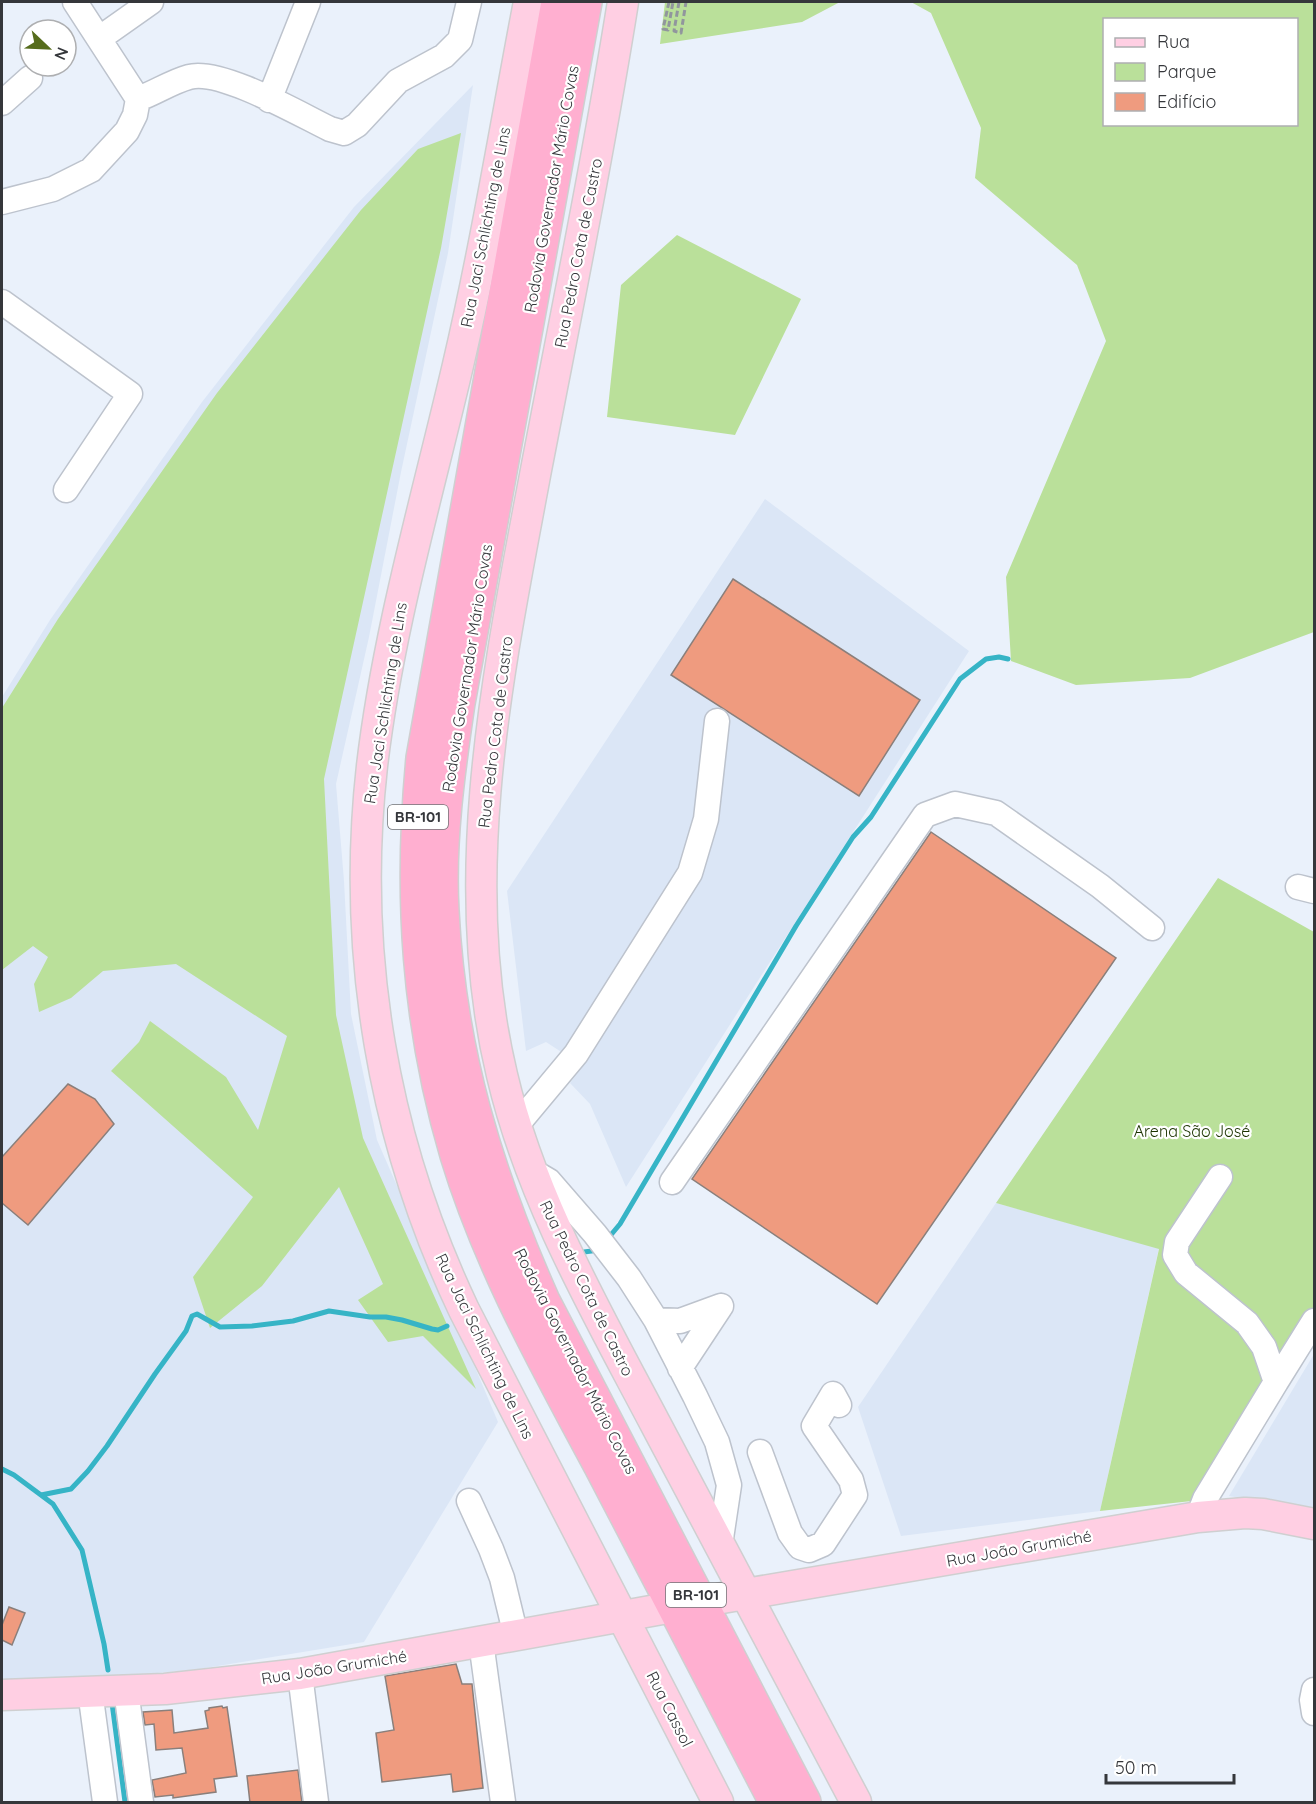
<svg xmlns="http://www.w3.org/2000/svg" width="1316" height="1804" viewBox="0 0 1316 1804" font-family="Quicksand,sans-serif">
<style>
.built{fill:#dbe6f6}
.green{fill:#bae09a;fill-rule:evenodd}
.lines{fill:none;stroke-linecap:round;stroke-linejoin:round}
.stream{stroke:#36b4c6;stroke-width:5}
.building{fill:#ef9b7f;stroke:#8a7f7b;stroke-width:1.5}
.minor-casing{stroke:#bdc3cd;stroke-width:27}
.major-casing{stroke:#cfcfd0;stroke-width:33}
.highway-casing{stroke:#cfcfd0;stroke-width:36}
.path{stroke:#91969d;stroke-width:3;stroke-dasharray:6 3;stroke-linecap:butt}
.minor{stroke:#fff;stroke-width:24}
.major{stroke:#ffcfe3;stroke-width:30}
.highway{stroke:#ffafd0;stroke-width:33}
.labels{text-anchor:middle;stroke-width:4.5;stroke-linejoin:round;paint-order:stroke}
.shield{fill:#fff;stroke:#727376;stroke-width:1.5}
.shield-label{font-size:15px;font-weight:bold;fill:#35373b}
.street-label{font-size:16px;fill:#35373b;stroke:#fff}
.park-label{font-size:16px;fill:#1c3300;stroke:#fff}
</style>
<rect width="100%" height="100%" fill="#eaf1fb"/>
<!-- built -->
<path class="built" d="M473,85L448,253L401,472L369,637L336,784L344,881L351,1014L377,1140L443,1291L498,1422L364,1642L193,1670L123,1676L2,1681V697L50,620L202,402L354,207Z
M765,499L969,651L626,1187L590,1104L570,1083L583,1066L546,1042L526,1051L507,891Z
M996,1203L1159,1248L1100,1511L901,1536L858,1407Z
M1314,1354V1512L1229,1496Z"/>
<!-- green -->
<path class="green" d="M665,2H840L802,22L660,44Z
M911,2H1314V632L1190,678L1076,685L1011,661L1006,577L1106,341L1077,265L975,178L981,128L931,13ZM1104,20H1296V124H1104Z
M461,133L441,248L324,779L336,1015L363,1138L476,1389L423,1336L388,1342L358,1300L383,1284L339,1187L262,1286L210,1328L193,1277L253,1197L111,1071L139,1042L150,1021L226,1077L258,1130L287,1036L176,964L103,971L71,998L39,1012L34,984L48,957L33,946L2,970V708L58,619L217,393L361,210L418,149Z
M677,235L801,299L735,435L607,417L621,285Z
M1218,878L1314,932V1330L1219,1498L1100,1511L1159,1249L996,1203Z"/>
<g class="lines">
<!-- stream -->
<path class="stream" d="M610,1236L620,1224L796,926L853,837L871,817L960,679L986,659L999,657L1008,659
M584,1252L599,1250
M2,1469L14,1475L53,1504L82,1550L104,1644L108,1670
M41,1495L71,1489L88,1471L107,1446L155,1374L186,1331L192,1316L197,1314L220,1327L252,1326L293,1321L329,1311L370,1317H386L402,1320L432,1329L438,1330L447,1326
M112,1703L125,1802"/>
</g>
<!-- building -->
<path class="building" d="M733,579L920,700L859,796L671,675Z
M931,832L1116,958L877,1304L692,1179Z
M68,1084L95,1099L114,1124L28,1225L2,1203V1157Z
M9,1607L25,1613L12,1645L2,1640V1625Z
M456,1664L462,1684H472L483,1788L453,1792L451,1774L382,1782L376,1733L394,1730L385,1676Z
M222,1706L223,1708L227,1707L237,1776L214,1779L216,1792L173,1798V1795L155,1797L152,1780L186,1773L182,1748L156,1750L154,1724L145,1725L143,1712L172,1710L174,1733L208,1728L205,1711L209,1710V1708Z
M298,1770L302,1803H250L247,1776Z"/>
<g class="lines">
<defs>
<path id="minor" d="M75,2L138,99
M100,38L151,2
M138,99C155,93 171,82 189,77C220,68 299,114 330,129L344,133L357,125L398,81L444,56L460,40L469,2
M269,100L308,2
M2,103L30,78
M2,202L53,189L91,170L127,131L135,115L138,99
M2,302L130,394L66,490
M1298,887L1314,891
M516,1126L576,1054L690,873L706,819L717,721
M532,1171L549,1181L595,1234L629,1278L656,1320L695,1396L717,1442L729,1485L720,1545
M672,1182L925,815L955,804L996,813L1100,886L1152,928
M656,1320L680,1321L721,1306
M680,1368L721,1306
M1276,1382L1314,1321
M760,1452L790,1533L800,1547L809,1550L823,1544L855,1495L851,1480L814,1426L833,1394L839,1405
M469,1501L491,1549L502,1578L516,1636
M1198,1517L1205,1499L1276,1382L1264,1347L1247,1323L1186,1273L1175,1255L1177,1242L1220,1177
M481,1642L503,1802
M300,1674L316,1802
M126,1690L141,1802
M1314,1690L1312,1700L1314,1713
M90,1691L105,1802"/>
<path id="major" d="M529,2C506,122 486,245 458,365C427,498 388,630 372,766C351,953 383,1140 464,1310L718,1802
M623,2C598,158 566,314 536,470C499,668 454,876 502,1075C531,1199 596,1311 655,1423C722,1549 789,1676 856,1802
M722,1598L1198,1517L1245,1513L1263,1514L1314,1524
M2,1695L165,1689L300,1674L662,1609"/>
<path id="highway" d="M558,2L423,758C410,895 418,1023 457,1155C491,1267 549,1369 604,1472C662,1582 719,1692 776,1802
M585,2L458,703C448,771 438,842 442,911C449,1052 486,1173 543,1301L804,1802"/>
</defs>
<!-- minor casing -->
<use href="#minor" class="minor-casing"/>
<!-- major casing -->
<use href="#major" class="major-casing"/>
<!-- highway casing -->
<use href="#highway" class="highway-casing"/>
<!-- path -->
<path class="path" d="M669,2L663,29L668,30L673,2
M679,2L674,31L681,33L686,2"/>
<!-- minor -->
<use href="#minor" class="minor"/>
<!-- major -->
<use href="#major" class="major"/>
<!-- highway -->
<use href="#highway" class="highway"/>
</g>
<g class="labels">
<!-- shield labels -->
<g class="shield">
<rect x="388" y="805" width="60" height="24" rx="4.5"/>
<rect x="666" y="1583" width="60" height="24" rx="4.5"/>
</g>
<g class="shield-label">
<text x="418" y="822">BR-101</text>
<text x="696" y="1600">BR-101</text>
</g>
<!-- street labels -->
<g class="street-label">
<text transform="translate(551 189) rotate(-80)" y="6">Rodovia Governador Mário Covas</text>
<text transform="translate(485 227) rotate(-79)" y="6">Rua Jaci Schlichting de Lins</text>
<text transform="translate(578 253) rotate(-79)" y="6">Rua Pedro Cota de Castro</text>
<text transform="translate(467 668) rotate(-81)" y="6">Rodovia Governador Mário Covas</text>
<text transform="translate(385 703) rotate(-81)" y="6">Rua Jaci Schlichting de Lins</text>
<text transform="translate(495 732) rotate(-83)" y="6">Rua Pedro Cota de Castro</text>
<text transform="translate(587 1288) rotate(64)" y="6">Rua Pedro Cota de Castro</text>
<text transform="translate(485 1346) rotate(64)" y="6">Rua Jaci Schlichting de Lins</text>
<text transform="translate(576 1361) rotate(63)" y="6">Rodovia Governador Mário Covas</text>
<text transform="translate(1019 1548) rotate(-10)" y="6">Rua João Grumiché</text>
<text transform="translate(334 1667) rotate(-9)" y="6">Rua João Grumiché</text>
<text transform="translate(670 1709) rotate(63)" y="6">Rua Cassol</text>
</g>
<!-- park labels -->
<g class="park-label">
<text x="1192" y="1137">Arena São José</text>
</g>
</g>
<!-- border -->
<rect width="1316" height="1804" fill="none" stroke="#35373b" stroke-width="6"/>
<!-- legend -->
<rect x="1103" y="18" width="195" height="108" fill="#ffffff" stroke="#aeafb1" stroke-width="1.5"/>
<rect x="1115" y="38" width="30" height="9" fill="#ffcfe3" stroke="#aeafb1" stroke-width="1.5"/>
<text x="1157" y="48" font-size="18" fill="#35373b">Rua</text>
<rect x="1115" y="63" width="30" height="18" fill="#bae09a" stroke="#aeafb1" stroke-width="1.5"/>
<text x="1157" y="78" font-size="18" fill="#35373b">Parque</text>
<rect x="1115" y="93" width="30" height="18" fill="#ef9b7f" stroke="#aeafb1" stroke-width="1.5"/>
<text x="1157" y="108" font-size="18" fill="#35373b">Edifício</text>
<!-- north arrow -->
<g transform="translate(48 48) rotate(113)"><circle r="28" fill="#ffffff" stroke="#aeafb1" stroke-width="1.5"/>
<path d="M0-4.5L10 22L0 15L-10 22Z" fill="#566c1c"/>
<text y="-9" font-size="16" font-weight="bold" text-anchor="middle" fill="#35373b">N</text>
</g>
<!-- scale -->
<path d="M1106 1774v9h128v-9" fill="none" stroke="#35373b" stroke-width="3"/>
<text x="1115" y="1774" font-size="18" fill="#35373b" stroke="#ffffff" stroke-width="4.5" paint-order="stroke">50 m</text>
</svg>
